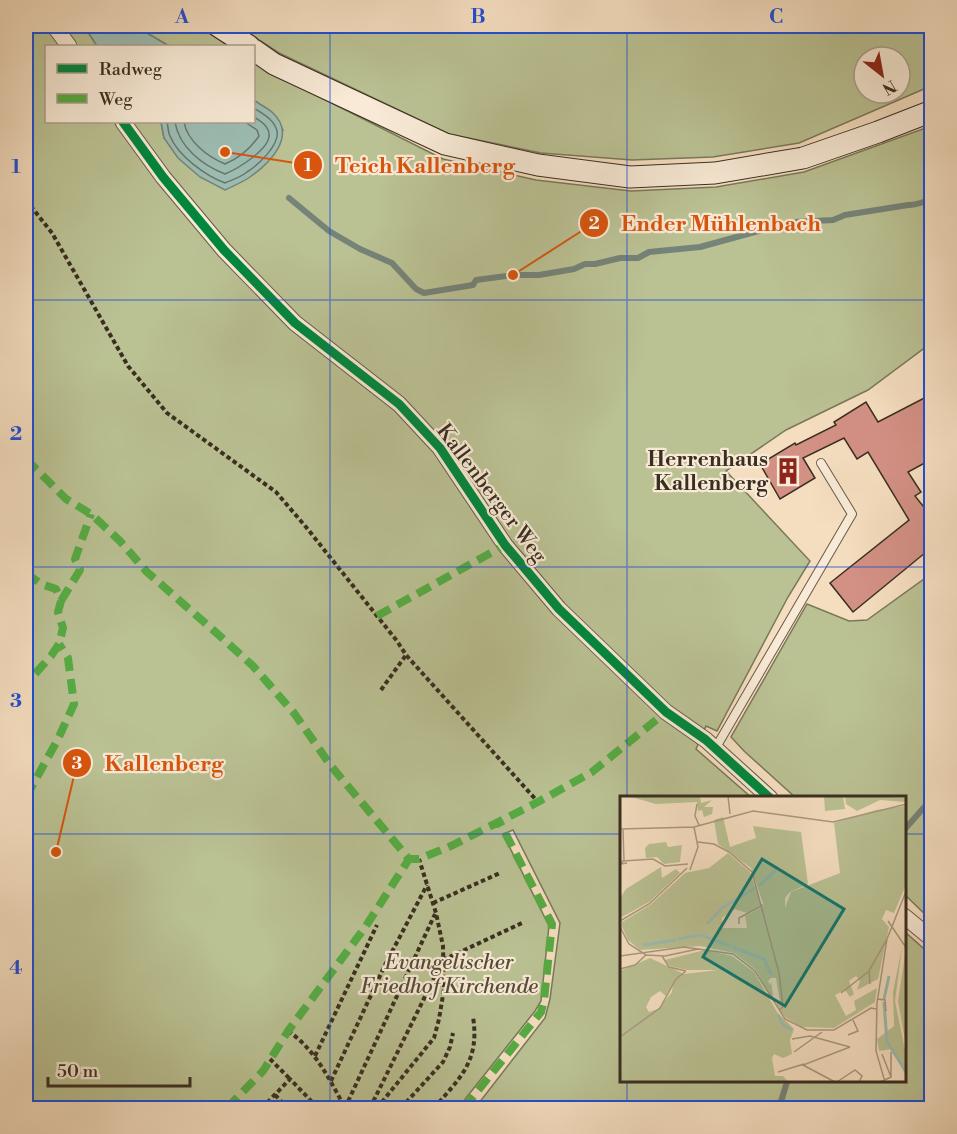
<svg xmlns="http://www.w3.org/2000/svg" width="957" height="1134" viewBox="0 0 957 1134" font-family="'Libre Bodoni',serif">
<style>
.green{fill:#bac193;stroke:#7a785a;stroke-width:1.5;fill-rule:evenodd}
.water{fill:#9cbcb2;stroke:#758378;stroke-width:1.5}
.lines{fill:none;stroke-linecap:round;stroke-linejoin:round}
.shore{stroke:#6b756a;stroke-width:1.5}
.stream{stroke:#758378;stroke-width:6}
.building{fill:#d39185;stroke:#3a2e21;stroke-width:1.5}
.lane-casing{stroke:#695a49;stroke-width:10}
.street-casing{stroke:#695a49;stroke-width:17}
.secondary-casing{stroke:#3a2e21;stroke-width:23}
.path{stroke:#3a2e21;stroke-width:4;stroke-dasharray:4.5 3;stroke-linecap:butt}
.lane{stroke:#f8ead6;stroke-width:8}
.street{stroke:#f8ead6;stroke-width:15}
.secondary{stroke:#f8ead6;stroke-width:21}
.quiet{stroke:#55ab43;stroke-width:8;stroke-dasharray:15 8;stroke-linecap:butt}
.cycleway-casing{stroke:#f8ead6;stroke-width:13}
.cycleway{stroke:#00873e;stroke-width:9}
.grid{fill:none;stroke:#1d4ed8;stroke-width:1.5;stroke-opacity:0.55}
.labels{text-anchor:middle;stroke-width:4.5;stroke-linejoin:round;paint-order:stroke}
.poi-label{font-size:21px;font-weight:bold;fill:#3a2e21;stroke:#f8ead6;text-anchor:end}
.street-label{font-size:21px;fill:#3a2e21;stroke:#f8ead6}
.park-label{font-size:21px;font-style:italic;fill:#544b38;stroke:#f8ead6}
.inset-river{fill:none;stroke:#9cbcb2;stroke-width:3}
.inset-road{fill:none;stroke:#aa9880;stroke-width:1.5}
.view{fill:#0f766e;fill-opacity:0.15;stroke:#0f766e;stroke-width:3}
.inset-edge{fill:none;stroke:#3a2e21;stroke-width:3}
.leader{fill:none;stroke:#d7550e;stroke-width:2}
.callout-dot{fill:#d7550e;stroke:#f8ead6;stroke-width:2}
.mark-label{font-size:18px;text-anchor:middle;font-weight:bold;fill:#fff}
.callout-label{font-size:22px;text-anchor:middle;font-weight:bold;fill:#d7550e;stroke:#f8ead6;stroke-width:4.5;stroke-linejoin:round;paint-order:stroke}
.neatline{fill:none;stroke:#1d4ed8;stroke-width:2}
.grid-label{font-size:20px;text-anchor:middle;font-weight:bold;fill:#1d4ed8}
</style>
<rect width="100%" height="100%" fill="#f5dec0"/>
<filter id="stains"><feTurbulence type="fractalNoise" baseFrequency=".00333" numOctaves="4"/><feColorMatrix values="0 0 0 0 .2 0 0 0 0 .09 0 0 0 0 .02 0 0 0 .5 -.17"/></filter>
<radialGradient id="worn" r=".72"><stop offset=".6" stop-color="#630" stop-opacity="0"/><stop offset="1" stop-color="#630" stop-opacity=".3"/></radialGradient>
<!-- green -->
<path class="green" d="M26,26H84L97,46H46V122H161L164,138L283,130C275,114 268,110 254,100V62L266,70L443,159L536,180L631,191L716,187L804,172L931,126V343L868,390L786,430L726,471L810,561L788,597L717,731L706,726L696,749L752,798H621V1082H904L905,932L931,955V1108H475L545,1018L550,999L560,923L513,830L503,834L549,926L541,1001L535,1011L458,1108H26Z
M135,26H198L229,46H169Z
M238,26H931V86L799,143L713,157L632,160L541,153L449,134L279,53ZM864,57H900V93H864Z
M931,574L932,920H931L905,895L904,798H796L744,751L731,737L807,604L849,621L867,620Z"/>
<!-- water -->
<path class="water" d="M84,26H135L169,46H97Z
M254,100C260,105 268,108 273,113C297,136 270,163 250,177C243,182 233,186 225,190L200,177L178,158L164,138L161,122H254Z"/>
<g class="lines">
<!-- shore -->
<path class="shore" d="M167,122C168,126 168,132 170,136C178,156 206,176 225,183C232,180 241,177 247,172C258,165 280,145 277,131C274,119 263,114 254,108
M175,122C179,147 202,165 225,174C237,169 271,149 269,134C268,125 260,121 254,117
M184,122C187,141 208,157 225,164C240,158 250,149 259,136L257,130L245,122"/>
<!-- stream -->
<path class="stream" d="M289,198L329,231L360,249L392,263L416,289L424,293L473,285L476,280L513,275H539L574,269L585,264H595L620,258H638L649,252L700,247L762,230
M787,228L796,222L833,220L845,215L908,205C917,206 922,201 932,200
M904,830L927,804L932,796
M779,1108L787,1082"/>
</g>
<!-- building -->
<path class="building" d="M932,394V459L908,472L921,492L915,496L931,516V548L853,612L830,583L909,520L868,452L857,459L844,438L803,458L815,478L780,499L760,464L795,443L796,445L836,425L834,422L866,402L878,422Z"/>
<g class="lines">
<defs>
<path id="lane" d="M715,749L852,514L821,463"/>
<path id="street" d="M54,26L69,46
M123,122L163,177L224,250L295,323L399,404L440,448L505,545L559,609L666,712L706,740L770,798
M904,916L932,939"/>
<path id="secondary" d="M218,26L249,46
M254,50L274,64L445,144L538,165L630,177L715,173L803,158L878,132L932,111"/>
</defs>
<!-- lane casing -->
<use href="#lane" class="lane-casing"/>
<!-- street casing -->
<use href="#street" class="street-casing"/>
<!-- secondary casing -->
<use href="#secondary" class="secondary-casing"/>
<!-- path -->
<path class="path" d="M26,200L52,233L128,366L167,413L276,492L306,527L397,641L406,655L538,802
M381,690L406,655
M433,903L500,873
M288,1031C315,1049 330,1080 345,1108
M315,1056L377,925
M270,1059L290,1079
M331,1081L385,965L427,885
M275,1095L288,1108
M262,1108L290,1079L318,1108
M345,1108L435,914
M370,1108L443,960L522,923
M377,1108L434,1038L439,1019L444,989L443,946L436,913L419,859
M401,1108L443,1062L450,1047L453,1033
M434,1108C460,1078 480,1061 473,1017"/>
<!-- lane -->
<use href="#lane" class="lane"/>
<!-- street -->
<use href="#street" class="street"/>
<!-- secondary -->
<use href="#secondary" class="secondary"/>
<!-- quiet -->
<path class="quiet" d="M26,459L66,499L91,514L120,541L147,572L221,637L253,666L294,713L331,766L409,859H419L451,846L538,802L592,772L666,712
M26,573L41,584L56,589L61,601L58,612L63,628L59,644L51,656L26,684
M61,601L80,570L75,559L91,514
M377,616L505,545
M26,797L58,739L74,704L68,658L59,644
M227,1108L263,1071L288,1031L366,926L409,859
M464,1108L541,1012L544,1000L552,924L499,821"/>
<defs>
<path id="cycleway" d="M123,122L163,177L224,250L295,323L399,404L440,448L505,545L559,609L666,712L706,740L770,798"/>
</defs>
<!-- cycleway casing -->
<use href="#cycleway" class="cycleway-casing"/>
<!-- cycleway -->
<use href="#cycleway" class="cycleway"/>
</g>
<!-- grid -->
<path class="grid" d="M330,26V1108M627,26V798M26,300H932M26,567H932M26,834H621M904,834H932M627,1082V1108"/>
<!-- icons -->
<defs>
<symbol id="building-bare" viewBox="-9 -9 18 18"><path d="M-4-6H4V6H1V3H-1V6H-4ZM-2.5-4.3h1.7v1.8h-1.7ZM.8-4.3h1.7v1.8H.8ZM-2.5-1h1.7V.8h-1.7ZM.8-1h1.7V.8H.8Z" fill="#8f2418" stroke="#f8ead6" stroke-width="2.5" paint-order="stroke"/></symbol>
</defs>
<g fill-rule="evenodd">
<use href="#building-bare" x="769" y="452" width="38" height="38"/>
</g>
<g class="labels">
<!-- poi labels -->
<g class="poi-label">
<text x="768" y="466">Herrenhaus<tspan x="768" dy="24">Kallenberg</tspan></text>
</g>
<!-- street labels -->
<g class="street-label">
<text transform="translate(492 493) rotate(53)" y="7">Kallenberger Weg</text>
</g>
<!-- park labels -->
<g class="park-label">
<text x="449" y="969">Evangelischer<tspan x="449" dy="24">Friedhof Kirchende</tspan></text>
</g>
</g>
<!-- overview -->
<g transform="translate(620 796)">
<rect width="286" height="286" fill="#f5dec0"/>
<path d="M8,0H80L81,7L92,4L84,11H93L92,18L84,21L82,14L78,15L77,6L36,8ZM204,0H223L225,13L205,15ZM225,0L286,2V6L260,4L237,15L226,8ZM286,10V89L274,117L266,114L262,123L269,131L258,183L237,194L240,185L236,180L229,185L234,198L230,201L225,194L215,199L226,220L236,214L234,205L257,192L255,206L214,232L182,231L165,221L155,208L160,206L156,182H151L148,185L150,189L151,185L154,206L136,174L114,157L80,150L20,154L8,144L2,131V126L30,109L65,77L89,72L108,57L130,76L141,109L127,117L115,113L102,122V132H127L125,120L144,110L131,72L98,48L94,24L103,21L110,51L136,42L133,30L181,36L188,88L170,96L165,102V112L171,96L220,77L214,27L256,14ZM46,46L48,51L62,49L60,66L44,68L37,61L26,62L25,52L29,48ZM41,71L42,82L56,73L60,77L29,106L0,122V102L6,93ZM282,151L275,205L286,259V280L272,253L259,255L257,243L274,230L273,196ZM286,153V250L278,205ZM85,154L112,160L134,176L157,216L174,233L170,244L172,258L163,262L154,258L152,262L155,280H163L168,286H0V175L30,162L64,178L98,174H67L50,170L45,164ZM53,188L52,196L38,213L29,216L26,211L31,201L40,195L46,200Z" fill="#bac193" fill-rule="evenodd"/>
<path class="inset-river" d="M139,90L156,74M87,128L102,112L135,92M58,143L81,139L110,150M23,149L56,144M112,151L144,163L151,178M264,203L269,180M264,206L267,246L287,277M158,219L163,229L172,234"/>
<path class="inset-road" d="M108,0L110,18M77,8L75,20L79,29M0,33L74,31L133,15L213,26L287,8M3,34L4,65M78,46L94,48L109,56L132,76L159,177L163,211L159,214M7,67L1,68L3,65L33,63L45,70L68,68M70,74L78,51L74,31M0,125L29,108L67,72M268,125L287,153M119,128V122L143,109M0,131L9,148L26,159L45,160L78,153M0,160L64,151L113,158L135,175L165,223L187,234H214L251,212L256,213M42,160L49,171L66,175M0,173L15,169L26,159M250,188L249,175L267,143M221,197L248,176M257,203L265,204L266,215M228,239L238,235L233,224M0,241L40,212L56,183L66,175M172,243L190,240L230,251M174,256L202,236M271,256V281M158,276L184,268M215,286L183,269L230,251M217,286L235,274L242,280L239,286M260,286L271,281L262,258M265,286L256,255L257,207L267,143L287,93"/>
<path class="view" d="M142,63L224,113L165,210L83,161Z"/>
<rect width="286" height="286" class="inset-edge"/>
</g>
<!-- callouts -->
<path class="leader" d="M225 152L308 165M513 275L594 223M56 852L77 763"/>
<g class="callout-dot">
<circle cx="225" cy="152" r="6"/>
<circle cx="513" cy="275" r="6"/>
<circle cx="56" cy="852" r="6"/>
<circle cx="308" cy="165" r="15"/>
<circle cx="594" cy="223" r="15"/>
<circle cx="77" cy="763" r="15"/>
</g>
<g class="mark-label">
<text x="308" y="171">1</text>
<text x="594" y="229">2</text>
<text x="77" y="769">3</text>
</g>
<g class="callout-label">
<text x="425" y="173">Teich Kallenberg</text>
<text x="721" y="231">Ender Mühlenbach</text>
<text x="164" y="771">Kallenberg</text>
</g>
<!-- margin -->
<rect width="957" height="1134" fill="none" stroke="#f5dec0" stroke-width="66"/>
<!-- legend -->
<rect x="45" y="45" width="210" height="78" fill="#f8ead6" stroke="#ac9f8e" stroke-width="1.5"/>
<rect x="57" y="64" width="30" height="9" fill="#00873e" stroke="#ac9f8e" stroke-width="1.5"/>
<text x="99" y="75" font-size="18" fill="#3a2e21">Radweg</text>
<rect x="57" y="94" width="30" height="9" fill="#55ab43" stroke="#ac9f8e" stroke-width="1.5"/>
<text x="99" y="105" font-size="18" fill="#3a2e21">Weg</text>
<!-- north arrow -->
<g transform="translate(882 75) rotate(149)"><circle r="28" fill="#f8ead6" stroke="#ac9f8e" stroke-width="1.5"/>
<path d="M0-4.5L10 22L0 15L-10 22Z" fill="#8f2418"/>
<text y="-9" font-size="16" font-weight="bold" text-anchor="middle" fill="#3a2e21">N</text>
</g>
<!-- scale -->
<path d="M48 1077v9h142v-9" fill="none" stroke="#3a2e21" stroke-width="3"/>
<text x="57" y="1077" font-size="18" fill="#3a2e21" stroke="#f8ead6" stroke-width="4.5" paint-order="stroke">50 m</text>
<rect x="33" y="33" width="891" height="1068" class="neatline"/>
<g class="grid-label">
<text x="182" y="23">A</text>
<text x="478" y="23">B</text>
<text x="776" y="23">C</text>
<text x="16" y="173">1</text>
<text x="16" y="440">2</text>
<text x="16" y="707">3</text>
<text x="16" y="974">4</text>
</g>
<rect width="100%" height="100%" filter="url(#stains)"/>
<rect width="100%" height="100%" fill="url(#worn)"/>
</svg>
